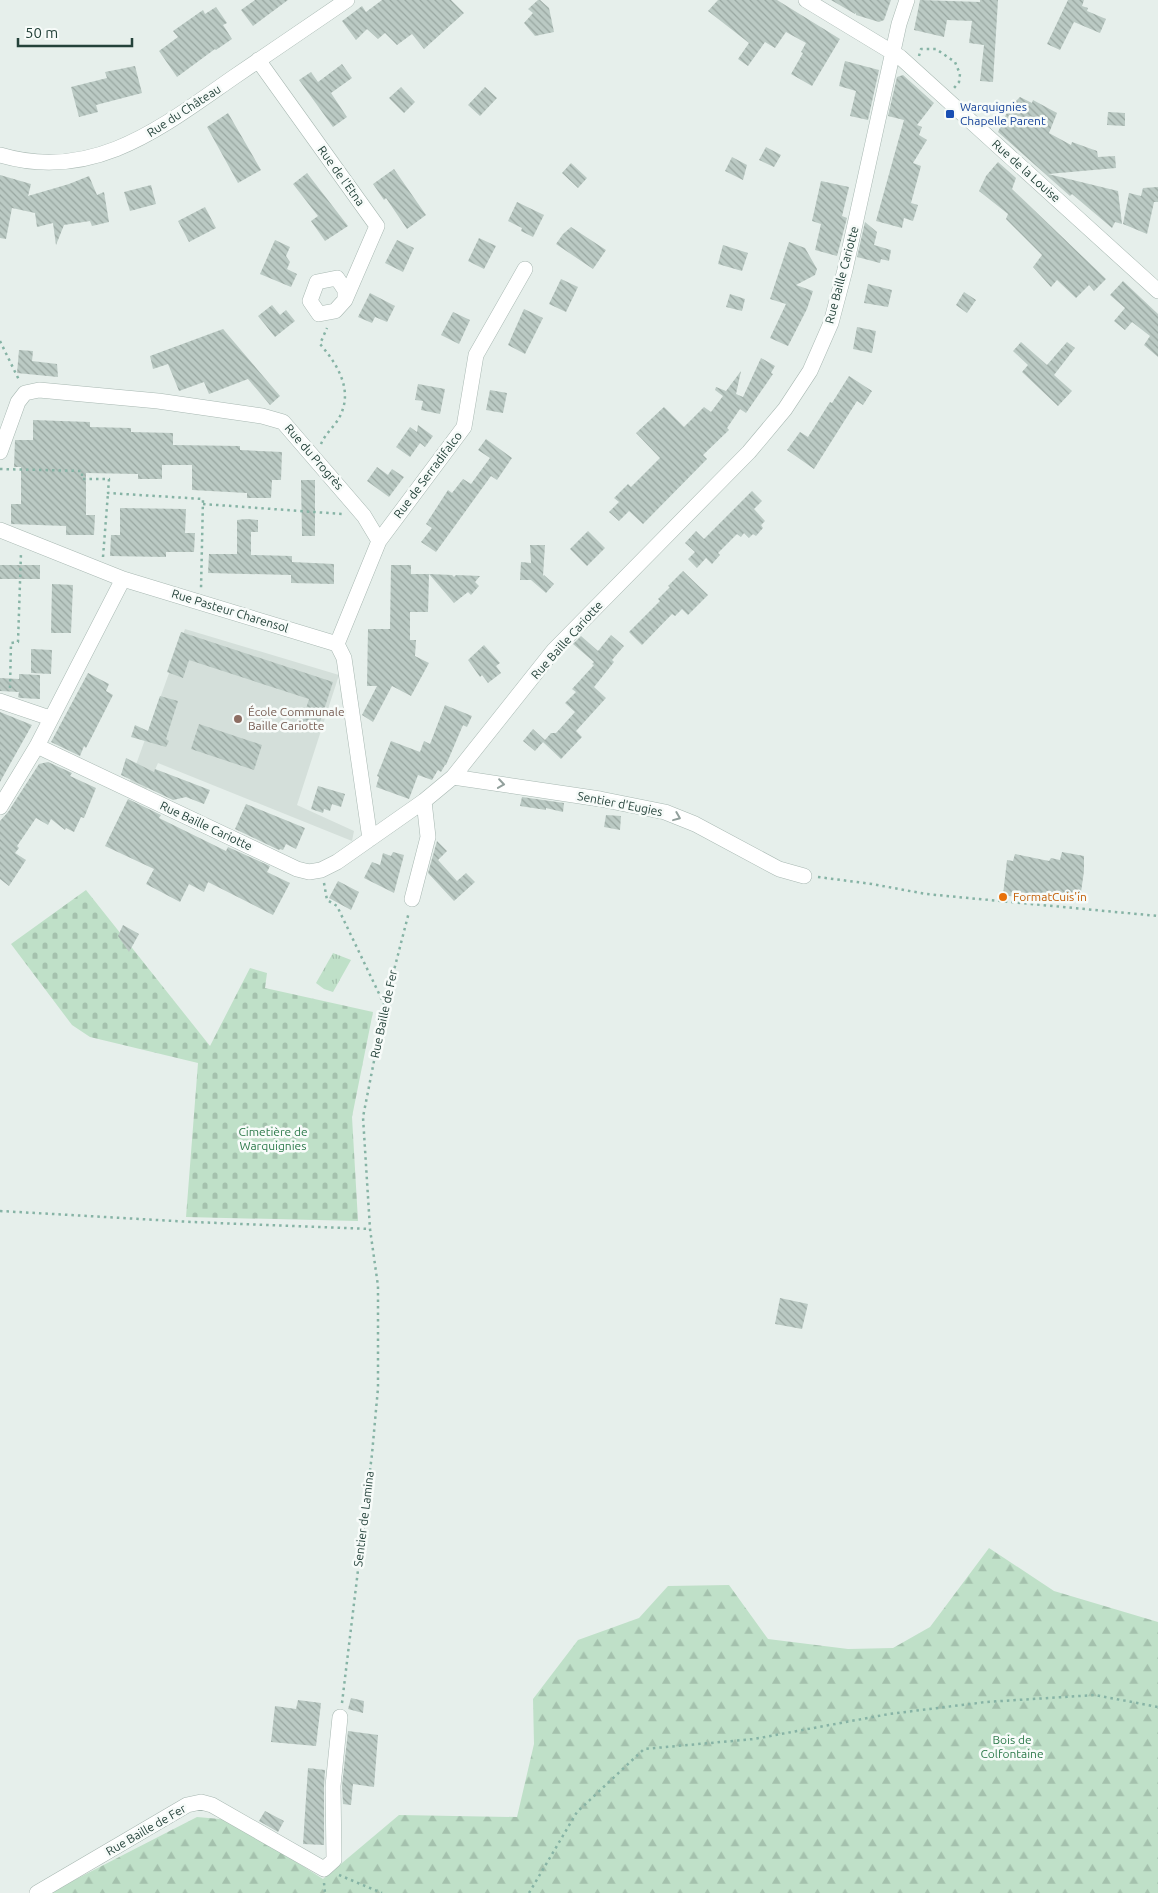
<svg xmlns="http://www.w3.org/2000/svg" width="1158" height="1893" viewBox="0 0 1158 1893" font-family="Ubuntu,sans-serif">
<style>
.built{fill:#d4dfda}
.forest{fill:url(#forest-firs)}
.cemetery{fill:url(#cemetery-stones)}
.park{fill:url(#park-tufts)}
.building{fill:url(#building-back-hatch)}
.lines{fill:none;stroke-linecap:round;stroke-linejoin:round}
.minor-casing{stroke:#a8b8b2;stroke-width:16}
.path{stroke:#86b3a5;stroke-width:2.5;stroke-dasharray:2.5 4;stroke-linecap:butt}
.minor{stroke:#fff;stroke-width:15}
.oneway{stroke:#92a09c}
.transit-dot{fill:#1a4fb4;stroke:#f7fbf9;stroke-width:2}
.education-dot{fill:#8d6e63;stroke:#f7fbf9;stroke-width:2}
.food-dot{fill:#e8710a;stroke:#f7fbf9;stroke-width:2}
.labels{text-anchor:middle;stroke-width:5;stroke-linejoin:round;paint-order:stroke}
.transit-label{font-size:12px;fill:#164399;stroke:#f7fbf9;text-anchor:start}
.street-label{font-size:12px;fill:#24423a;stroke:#f7fbf9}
.education-label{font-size:12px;fill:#785e54;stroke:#f7fbf9;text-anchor:start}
.food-label{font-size:12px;fill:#c56008;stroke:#f7fbf9;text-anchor:start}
.park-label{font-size:12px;fill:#2d7a4b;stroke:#f7fbf9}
</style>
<defs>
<pattern id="forest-firs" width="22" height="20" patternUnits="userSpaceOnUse" patternTransform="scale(1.25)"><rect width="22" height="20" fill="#bfe0c8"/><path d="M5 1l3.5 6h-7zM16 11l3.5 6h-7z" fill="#a4c1ad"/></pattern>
<pattern id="cemetery-stones" width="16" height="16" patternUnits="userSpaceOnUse" patternTransform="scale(1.25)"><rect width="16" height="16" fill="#bfe0c8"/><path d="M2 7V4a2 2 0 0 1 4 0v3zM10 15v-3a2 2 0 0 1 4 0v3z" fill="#a4c1ad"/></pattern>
<pattern id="park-tufts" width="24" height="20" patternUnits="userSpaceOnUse" patternTransform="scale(1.25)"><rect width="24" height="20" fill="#bfe0c8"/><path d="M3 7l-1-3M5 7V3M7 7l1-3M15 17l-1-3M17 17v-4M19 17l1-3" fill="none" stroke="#a4c1ad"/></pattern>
<pattern id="building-back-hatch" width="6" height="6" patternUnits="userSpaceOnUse" patternTransform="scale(1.25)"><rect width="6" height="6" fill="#bbcac4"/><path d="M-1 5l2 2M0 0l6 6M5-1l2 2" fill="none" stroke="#98a6a0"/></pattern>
</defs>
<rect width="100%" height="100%" fill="#e6efeb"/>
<!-- built -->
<path class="built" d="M185,629L339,675L297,805L354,831L352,841L158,763L146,790L129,784Z"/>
<!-- forest -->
<path class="forest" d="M989,1548L1054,1591L1158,1622V1893H49L197,1817L231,1820L323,1879L399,1815L517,1817L534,1744L533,1699L578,1640L639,1618L668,1586L729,1585L768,1639L848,1649L893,1648L930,1627Z"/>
<!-- cemetery -->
<path class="cemetery" d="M86,890L210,1046L250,968L267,973L265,988L373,1012L352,1117L358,1221L186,1217L198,1063L90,1037L72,1025L11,944Z"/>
<!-- park -->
<path class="park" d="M333,953L351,960L333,992L324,989L316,983Z"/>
<!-- building -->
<path class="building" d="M255,0H288L253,26L241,10Z
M382,0H451L464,13L424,49L412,34L397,45L385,33L378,39L367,29L356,40L342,21L362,6L366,12Z
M538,0H540L549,8L554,32L535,36L524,23L533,13L528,9Z
M718,0H777L840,39L812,86L791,74L803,53L801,52L806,43L786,32L775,48L765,42L748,66L738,59L749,43L708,11Z
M831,0H891L884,20L879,22L856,15V13L855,14Z
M920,0L980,2V0H998L993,82L980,81L984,45L969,43L972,21L947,20L944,37L914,30Z
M1068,0H1084L1082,6L1088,8L1087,11L1106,19L1100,33L1074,22L1060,50L1047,44Z
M216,7L227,23L223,25L232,39L216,50L215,49L177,77L159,51L178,37L173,31L203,10L205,14Z
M845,61L879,70L868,120L850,116L856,91L839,86Z
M342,64L352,78L331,93L347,117L333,127L299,80L311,72L318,82Z
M135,66L142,93L96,105L98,112L79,117L71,87L107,78L105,72Z
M903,75L934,103L917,125L922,127L919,135L927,140L913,163L921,166L911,203L918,205L913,221L904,218L902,228L876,221L904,120L888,116L897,77Z
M401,87L415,102L404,113L389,98Z
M485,87L497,98L480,116L468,105Z
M1020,97L1032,103L1033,100L1057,113L1049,133L1071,145L1072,142L1097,151L1098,157L1115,156L1116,168L1048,174L1118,191L1122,224L1115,222L1112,228L1072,194L1070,196L998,132L1009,108Z
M1108,112L1125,113V126L1107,125Z
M228,113L261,170L238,183L207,127Z
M766,147L781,155L774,167L759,160Z
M732,157L747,165L743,180L725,171Z
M998,162L1016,178L1012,189L1106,279L1094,291L1089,285L1076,298L1057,280L1051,287L1033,267L1042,255L1006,219L1008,214L979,191L986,176Z
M571,163L587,178L578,188L562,173Z
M394,169L426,215L407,229L386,198L384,200L373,184Z
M307,173L348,226L325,241L311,221L318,216L293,184Z
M0,175L31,184L28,196L69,184L89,176L97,195L104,192L109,222L92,226L90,221L64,225L56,245L53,223L37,227L35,213L12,208L6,239L0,238Z
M821,181L849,187L842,216L847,218L837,256L815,250L821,224L812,221Z
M151,185L156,204L130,211L124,192Z
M1158,187V202H1154L1147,234L1123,224L1129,193L1141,196L1143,188Z
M517,202L544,215L533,237L521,231L522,228L508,221Z
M205,207L216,228L189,242L178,221Z
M865,222L877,232L874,245L891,250L889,261L881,259L880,263L857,257Z
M571,227L606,250L593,269L556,244L563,234Z
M479,238L496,246L484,269L468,261Z
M275,240L290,247L286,256L290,262L287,269L297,274L291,287L260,274Z
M397,240L414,248L403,272L385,263Z
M789,242L805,248L817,269L815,275L796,285L813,291L807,309L788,346L770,338L786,304L770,299Z
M723,245L748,253L742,271L718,264Z
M561,279L578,287L566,312L549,304Z
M1123,281L1158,314V357L1144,345L1150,336L1132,322L1125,330L1114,321L1125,308L1110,295Z
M868,284L892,290L888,307L864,303Z
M964,292L976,300L967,313L956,305Z
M370,293L395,306L387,322L375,317L372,323L358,317Z
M730,294L745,299L742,311L726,307Z
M272,305L280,315L286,310L295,321L275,337L258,316Z
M524,309L543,318L525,354L508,345Z
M453,312L470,320L459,344L441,335Z
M857,327L876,331L872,353L853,349Z
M223,329L280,396L270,405L248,379L209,394L204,382L179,391L168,364L153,369L150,356Z
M1021,342L1047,365L1067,342L1075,348L1054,375L1072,391L1058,406L1022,372L1028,365L1013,351Z
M19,350L33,351L32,361L57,364L58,377L17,373Z
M761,358L775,366L771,373L773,374L746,413L740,409L727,428L729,430L703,455L707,459L643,524L629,511L619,521L609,512L619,502L614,498L628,484L631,487L660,458L636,433L664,407L684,427L704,407L711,412L723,396L715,390L716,387L726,391L741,371L736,394L743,397Z
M849,376L872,391L863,405L857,401L814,469L787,450L800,432L808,437L830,402L832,403Z
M418,384L445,389L440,414L421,410L423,401L415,400Z
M490,390L507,393L503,413L486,410Z
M33,420L90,422V427L131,428V432L173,433V445L240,446V450L282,452L281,480H272L271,498H247V493L192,490V465H162V479H138V474L86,473V515H95L94,535H66V526L11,524V504H21V467H14L15,440H33Z
M418,425L433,436L425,447L420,443L410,457L396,447L410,427L417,432Z
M486,439L512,458L497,480L491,476L436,552L421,542L432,528L426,524L448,490L452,493L463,479L471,484L490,458L478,450Z
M377,467L388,475L392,469L404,477L389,497L367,481Z
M301,480H315V536H302Z
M752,491L762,501L754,509L765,521L761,525L763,528L756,536L753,534L749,538L744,533L741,537L737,534L718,553L720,555L712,564L706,558L697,568L688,559L695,552L685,543L696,531L704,539Z
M120,508L186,509L185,533H195L194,552H166V557L110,556L111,535H120Z
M246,519L258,520V532H251V555L292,556V562L334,564V584L291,583V575L208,573L209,554H237V520Z
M588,531L605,548L587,566L570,549Z
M530,545H545L543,576L544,575L554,584L546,593L531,580H520L521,562L531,563Z
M0,565H40V579H0Z
M391,565H411V574H429L428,612H410V640H416L415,656L429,663L411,696L392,686L373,722L362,715L377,686H367L368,629H390Z
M683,571L708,595L688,615L682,609L675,616L672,614L642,645L629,632L660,601L658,599L670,587L668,586Z
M429,574L452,575L454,577L456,575L480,576L475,582L479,586L471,595L468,592L454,603Z
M52,584L73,585L71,633H51Z
M181,632L333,682L317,731L301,725L309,699L189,660L183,678L167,672Z
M611,635L624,646L612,660L614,662L594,687L606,698L576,731L582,737L561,759L543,742L544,741L535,751L523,741L533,729L545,740L551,733H556L575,712L565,703L576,692L572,689L594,665L592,664L594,662L573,644L581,636L598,651Z
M484,645L500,663L496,666L501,673L488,683L482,675L480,677L468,660Z
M31,649L52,650L51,674L31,673Z
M88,673L109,684L106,691L113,695L86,748L84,746L80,756L51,742Z
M19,674L40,675V699L20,698L18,697L19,692L0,691V678L19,679Z
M160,696L178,701L166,739L169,741L166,747L131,737L135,725L148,731Z
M445,705L472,716L467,727L463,725L446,765H445L441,772L438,770L432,780L418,775L409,799L376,787L379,777L377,776L391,741L420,752L424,741L430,744Z
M0,712L32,725L0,782Z
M199,724L262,745L254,770L191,749Z
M126,758L154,772L155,769L210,790L204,804L186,797L173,800L121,775Z
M48,762L72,773L70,776L96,788L84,818L81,817L74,832L66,828L65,830L51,819L48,825L36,818L17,846L19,848L15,853L26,860L9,886L0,879V821L8,812L39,764Z
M318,786L345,794L341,807L332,804L330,811L324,809L323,813L311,809Z
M522,797L564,803L563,812L546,808V810L520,806Z
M128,799L161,815L159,818L226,851L228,847L270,866L267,872L290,883L273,915L208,882L204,892L189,884L180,902L146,884L154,869L105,846Z
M246,804L305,828L296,849L286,844L283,850L280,849L279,850L235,829Z
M606,815L621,816L620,830L604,827Z
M437,841L447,851L438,860L457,881L466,873L475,882L454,901L428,873Z
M393,852L404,855L394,893L364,878L372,862L380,865L383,853L391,856Z
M1062,852L1084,856V871L1080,899L1051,893L1050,902L1003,895L1007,860L1013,861L1015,854L1049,861L1051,858L1060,860Z
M338,881L359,892L351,910L329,898Z
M123,925L139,934L129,952L118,936Z
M780,1298L808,1304L802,1329L775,1324Z
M351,1698L364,1701L363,1713L348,1709Z
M298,1700L321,1703L316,1746L271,1742L275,1706L296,1709Z
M348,1731L378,1735L374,1787L353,1784L351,1805L343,1804L342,1786Z
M308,1768L325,1770L324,1786V1845L303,1844Z
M265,1811L284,1821L278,1832L259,1821Z"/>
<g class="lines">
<defs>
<path id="minor" d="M806,0L900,57L1158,291
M258,60L377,226L345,300L335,311L319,314L310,301L317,282L337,278L345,290V300
M0,155C93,183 162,127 234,77C272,51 309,26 347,0
M0,452L18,402L25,393L39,390L158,401L262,416L283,422L364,516L379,541L337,644
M0,530L123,579
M379,541L464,427L476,355L525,269
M337,644L344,658L370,839
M0,701L50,718
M37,746L297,869L309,872L321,870L337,862L424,801L453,777L554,650L749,452L785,409L810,371L831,323L845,270L899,24L907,0
M453,777L600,799L665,812L695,824L779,869L804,876
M0,807L37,746L123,579L337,644
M412,899L428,837L424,801
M37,1893L187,1805L201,1802L212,1805L324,1869L334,1860L333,1786L340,1717"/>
</defs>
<!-- minor casing -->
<use href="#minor" class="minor-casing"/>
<!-- path -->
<path class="path" d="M919,56L921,49H936L955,62L960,74L959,82L954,88
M0,341L19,380
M321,444C325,434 334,427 339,418C354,391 338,365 320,344L327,328
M0,469L82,471V479H109L108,493L203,499L201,589
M203,504L342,514
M103,557L108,493
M10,688L11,643L18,642L21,553
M818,877L872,884L926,894L1158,916
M324,883L327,900L337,906L384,1004
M0,1211L192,1222L370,1229
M342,1703L372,1454L378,1388V1286L370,1229L363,1117L385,1005L409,912
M339,1875L382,1893
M324,1883L325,1893
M529,1893L577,1812L644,1749L754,1739L889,1714L986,1702L1095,1695L1158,1707"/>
<!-- minor -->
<use href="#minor" class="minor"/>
</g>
<!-- one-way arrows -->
<defs><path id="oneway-chevron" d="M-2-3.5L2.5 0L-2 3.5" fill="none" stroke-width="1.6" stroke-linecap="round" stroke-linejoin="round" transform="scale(1.25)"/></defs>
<g class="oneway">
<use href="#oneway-chevron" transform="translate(501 784) rotate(8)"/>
<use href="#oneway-chevron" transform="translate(677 817) rotate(22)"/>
</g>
<!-- markers -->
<rect class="transit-dot" x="945" y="109" width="10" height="10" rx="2.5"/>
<circle class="education-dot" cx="238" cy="719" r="5"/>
<circle class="food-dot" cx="1003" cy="897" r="5"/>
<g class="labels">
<!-- transit labels -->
<g class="transit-label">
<text x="960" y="111">Warquignies<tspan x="960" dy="14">Chapelle Parent</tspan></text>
</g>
<!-- street labels -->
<g class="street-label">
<text transform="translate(184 111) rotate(-33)" y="4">Rue du Château</text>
<text transform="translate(1026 171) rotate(42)" y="4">Rue de la Louise</text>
<text transform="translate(341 176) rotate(54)" y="4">Rue de l'Etna</text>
<text transform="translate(842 275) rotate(-75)" y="4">Rue Baille Cariotte</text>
<text transform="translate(314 457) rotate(49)" y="4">Rue du Progrès</text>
<text transform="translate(428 475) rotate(-53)" y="4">Rue de Serradifalco</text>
<text transform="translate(230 611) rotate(17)" y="4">Rue Pasteur Charensol</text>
<text transform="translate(567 640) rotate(-48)" y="4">Rue Baille Cariotte</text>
<text transform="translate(620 804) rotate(11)" y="4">Sentier d'Eugies</text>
<text transform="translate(206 826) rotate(25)" y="4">Rue Baille Cariotte</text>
<text transform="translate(384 1014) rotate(-78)" y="4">Rue Baille de Fer</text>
<text transform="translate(364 1519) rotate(-83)" y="4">Sentier de Lamina</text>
<text transform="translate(146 1830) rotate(-30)" y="4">Rue Baille de Fer</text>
</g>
<!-- education labels -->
<g class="education-label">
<text x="248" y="716">École Communale<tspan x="248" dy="14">Baille Cariotte</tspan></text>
</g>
<!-- food labels -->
<g class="food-label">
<text x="1013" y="901">FormatCuis'in</text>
</g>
<!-- park labels -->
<g class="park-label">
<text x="273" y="1136">Cimetière de<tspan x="273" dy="14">Warquignies</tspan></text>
<text x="1012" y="1744">Bois de<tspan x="1012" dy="14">Colfontaine</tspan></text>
</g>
</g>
<!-- scale -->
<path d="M18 38v8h114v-8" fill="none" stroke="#24423a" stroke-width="2.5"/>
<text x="25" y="38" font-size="15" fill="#24423a" stroke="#f7fbf9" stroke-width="4" paint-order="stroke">50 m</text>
</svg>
